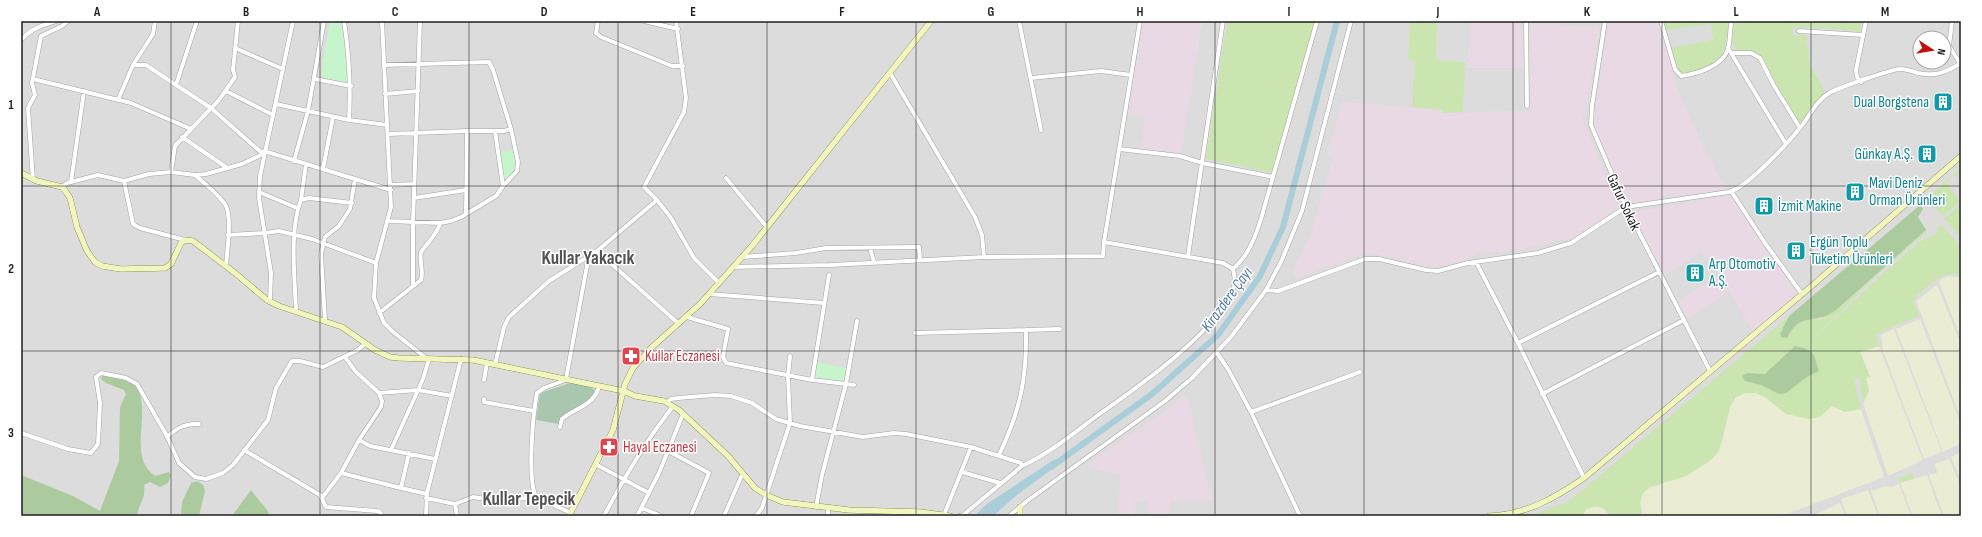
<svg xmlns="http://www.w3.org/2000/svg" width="1982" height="537" viewBox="0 0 1982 537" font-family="'Sofia Sans Condensed',sans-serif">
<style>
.residential{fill:#dddcdc;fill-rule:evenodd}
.industrial{fill:#e8d9e5}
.farmland{fill:#eaecd3}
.grass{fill:#cae5b0}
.forest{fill:#abcb9e}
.cemetery{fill:#a9c6ae}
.park{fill:#c7f5cb}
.water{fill:#aaced9}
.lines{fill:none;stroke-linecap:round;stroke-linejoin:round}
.river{stroke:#aaced9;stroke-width:6}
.street-casing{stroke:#a3a3a3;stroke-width:5}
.secondary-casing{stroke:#646f0e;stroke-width:6}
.street{stroke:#fff;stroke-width:4}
.secondary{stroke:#f2f5bf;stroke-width:5.5}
.grid{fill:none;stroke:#1f1f1f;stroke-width:1;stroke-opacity:0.55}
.labels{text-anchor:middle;stroke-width:3;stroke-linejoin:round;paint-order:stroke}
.culture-label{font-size:15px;fill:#0d838f;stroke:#fff;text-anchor:start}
.street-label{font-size:15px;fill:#1f1f1f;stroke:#fff}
.health-label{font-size:15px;fill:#be3a42;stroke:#fff;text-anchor:start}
.water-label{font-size:16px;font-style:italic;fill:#5078a0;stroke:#fff}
.district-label{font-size:19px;font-weight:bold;fill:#525252;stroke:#fff}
.neatline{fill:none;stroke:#1f1f1f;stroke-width:1.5}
.grid-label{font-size:13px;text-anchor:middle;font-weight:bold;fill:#1f1f1f}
</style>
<rect width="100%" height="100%" fill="#efece6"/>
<!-- residential -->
<path class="residential" d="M21,21H1961V516H63L21,494ZM1920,38H1944V62H1920Z"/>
<!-- industrial -->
<path class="industrial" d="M1143,21H1202L1181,153L1140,149L1145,118L1128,115Z
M1470,21H1519L1521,23L1524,68H1468Z
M1609,21H1660L1676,86L1704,148L1727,189L1675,197L1669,194L1654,200L1627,204L1624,201L1594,128V117Z
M1531,23L1600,27L1585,115H1581L1618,208L1572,238L1521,249L1479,253L1467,260L1434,268L1374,254H1362L1296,278L1292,271L1310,236L1333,158L1327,156L1342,102L1442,110L1443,113L1530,111Z
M1730,195L1798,294L1753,331L1729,292L1688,319L1678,301L1718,276L1702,251L1664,275L1632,215L1633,212Z
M1186,394L1212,500L1169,501L1170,516H1148L1147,502H1134L1135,516H1117L1121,475L1084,466L1157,417Z"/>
<!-- farmland -->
<path class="farmland" d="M1949,276L1961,278V339L1939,282L1941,279Z
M1937,285L1961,344V419L1916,301Z
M1920,319L1961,424V443L1943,452L1896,329Z
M1894,329L1942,452L1924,459L1883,351L1881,335Z
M1879,346L1923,460L1888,476L1863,403L1869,391L1866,378L1870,377L1860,352Z
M1745,393H1755L1765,397L1786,414L1819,417L1832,406L1845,412L1861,409L1884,477L1782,516H1642L1640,502L1643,493L1650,487L1660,485L1722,442L1730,407L1735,398Z
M1961,452V481L1951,457Z
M1949,459L1961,486V516H1944L1929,475L1937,473L1935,464Z
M1927,475L1936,501L1942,516H1913L1900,483Z
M1899,484L1911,516H1880L1871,491L1886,486L1892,487Z
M1868,490L1878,516H1847L1841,499Z
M1840,503L1845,516H1815L1814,515Z
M1595,506L1604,508L1611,516H1582L1586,509Z"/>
<!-- grass -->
<path class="grass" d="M1227,21H1315L1274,168L1270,172L1206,159Z
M1410,21H1435V23L1437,24L1436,60L1465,62L1463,112L1442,113V110L1412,107L1415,61L1408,60Z
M1663,21H1862L1860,32L1829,28L1793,27V35H1806L1810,65L1825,91L1801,122H1799L1777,88L1764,59L1758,53L1735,50L1734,43H1731L1733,22L1729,21C1724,62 1723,62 1684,75L1677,72L1670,48L1713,40L1711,24L1666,30Z
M1961,167V181L1955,174L1946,182L1960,202L1943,217L1930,201L1928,197Z
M1961,204V238L1944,218Z
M1941,225L1961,246V275C1941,269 1927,288 1913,300L1919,316L1876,334L1879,346L1860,352L1870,377L1866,379L1869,391L1863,403L1859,377L1854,379L1861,409L1845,412L1832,406L1819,417L1810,419L1786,414L1765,397L1755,393H1745L1735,398L1730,407L1719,451L1711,460L1686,476L1650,487L1643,493L1640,502L1642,516H1611C1601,506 1600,505 1586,509L1582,516H1530L1567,502L1579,493L1789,316L1781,332L1788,336L1793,329L1806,319H1820L1835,311L1926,230L1927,232L1876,276L1806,346L1880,276L1921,241L1936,234L1937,228Z
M1912,473L1914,479L1900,483L1898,478Z"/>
<!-- forest -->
<path class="forest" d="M1919,206H1921L1923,209L1918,217L1926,230L1835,311C1815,325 1801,311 1787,338L1781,337L1780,334L1789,316Z
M1795,346C1815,350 1813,352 1819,371L1807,377L1786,393L1779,394L1761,385L1745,381L1742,376L1747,373L1765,374Z
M102,375C111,377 124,377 132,383C157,403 124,455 155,476L169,472L171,475L168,483L160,487L150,482L144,485C146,500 139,502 137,516H21V475L73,496L100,511L119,461L120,407L126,394L124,390L106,383L101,379Z
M197,481L203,485L205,491L199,516H181L182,502L191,483Z
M251,490C255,497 270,510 269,516H232Z"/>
<!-- cemetery -->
<path class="cemetery" d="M573,382L591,387L596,392L588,401L561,417L559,424L536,420L540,393Z"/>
<!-- park -->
<path class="park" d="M330,21H341L346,57L347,83L323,77L321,75Z
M513,150C516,161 516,171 508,179L503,180L499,152Z
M816,362L846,368L844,381L815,377Z"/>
<!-- water -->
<path class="water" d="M1055,459L1059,464L1017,495L993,516H974L987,504Z"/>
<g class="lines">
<!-- river -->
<path class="river" d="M1051,467L1152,394L1218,335L1260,276L1283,227L1337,21"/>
<defs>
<path id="street" d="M382,21L391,207L376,263L374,298L384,323L392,331L426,358
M598,21L596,33L601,37L672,66H683
M644,21L678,29
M676,21L686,98L684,112L644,187L657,200L671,218L694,258L719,283
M1019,21L1041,130
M1526,21L1527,106
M1605,21L1592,106L1591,125L1626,207L1710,371
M1661,21L1675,69L1681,76C1697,74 1723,66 1728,49C1730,41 1730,32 1731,24
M1952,21L1949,46L1960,63
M1799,31L1863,35
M21,40C31,29 42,25 56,21
M235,48L283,69
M1728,48L1786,144
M1733,53H1751L1760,58L1773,84L1800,128
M133,65H146L176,85
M384,65L489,62L493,70L511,129L504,131H467L466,214
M890,73L975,217L982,235L984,257
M1031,78L1101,71L1131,75
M33,79L131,103L191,129
M315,79L351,86
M1861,82L1857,77L1856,70L1866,21
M226,91L273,115
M385,94L418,91
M118,100L133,65L153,34L155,21
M276,104L349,120C351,87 349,54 344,21
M349,120L387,125
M388,134L467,131
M182,137L226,167
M1119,149L1180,156L1202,163L1273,177
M264,151L391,190
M294,161L308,111L324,21
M323,169L333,117
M171,172L175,146L219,100L235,77L233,70L238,21
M195,175C205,184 219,194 226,206C232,219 227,251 226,266
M726,178L766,226
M33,180L28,108L35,95L32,83L41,36L62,26L68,21
M124,181L133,224L140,228L185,240
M71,182L84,91
M391,185L414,184
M503,186L517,171L518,162L511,129
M62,187L67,183L98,175L124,181L149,174L171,172L195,175L206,174L242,164L263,154L211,108L176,85L197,21
M1731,191L1765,243L1802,294
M259,192L297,208
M414,198L466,190
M301,200L306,164
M388,221L440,223L451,221L461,217L496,196L503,186L495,131
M228,235L265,233L279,231L312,239L376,263
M1104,242L1223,263L1233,269C1248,256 1255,238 1261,219L1317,21
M870,248L874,262
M597,251L679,324
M1188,256L1223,21
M742,257L796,253L826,248L919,247L920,259
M1476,262L1518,343L1584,478
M733,267L831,265L984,257L1103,256L1104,242L1140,21
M413,286V222L420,21
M1266,290L1278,291L1365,259H1379L1426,270L1438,271L1468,263L1538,253L1571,243L1626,207L1729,192C1748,187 1790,141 1803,124C1811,113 1818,99 1831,92C1841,87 1889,70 1900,69C1906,69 1912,71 1918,73C1935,77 1947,72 1961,63
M709,294L824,303
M270,302L271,273L259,198L260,176L293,21
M296,312C295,280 289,229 301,200L309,198L352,203
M379,313L421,280C424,271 419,262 421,252C428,242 437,235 440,223
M687,317L728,329L723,357L726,363L812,380L829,275
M325,320L321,254L325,237L339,226L350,209L355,179
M915,333L1026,330
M1518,343L1659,272
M1217,353L1228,369L1251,412L1300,516
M345,357L356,372L379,393
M495,365L504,327L509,317L549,281L597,251L657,200
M566,379L589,255
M568,379L544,388L537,393C533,414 527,478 536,497L571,513
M484,380L487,363
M812,380L846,384L822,475L816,507
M854,385L846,384L857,321
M1542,394L1684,320
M484,399V402L534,411
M667,402L671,399L678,398L715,395L731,396L752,403L776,419L800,426L863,437L894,433L906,434L971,447L1021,463L1022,466L962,516
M1251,412L1360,372
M560,427L562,419C575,408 595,405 599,386
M21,433L68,449L91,453L98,444L100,403L96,377L101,373L126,378L137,384L167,436L179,463L195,477L206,479L223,473L233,465L268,420L276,388L292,361H300L323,367L358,350L365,344
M167,437C177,428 185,423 199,424
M244,450L320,495L326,507L377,511L380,512L382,516
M391,450L423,379L429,359
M668,451L709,473L691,516
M409,453L401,488L427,494
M999,455C1020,411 1027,379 1026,330L1060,329
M435,459L370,446L359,440L381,407L382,401L379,393L418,390L452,396
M597,465L649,493
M1022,466C1050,453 1074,433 1098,415C1135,389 1220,330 1234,287C1236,281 1234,275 1233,269
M962,472L1000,483
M341,473L401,488
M322,498L341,473L359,440
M426,498L455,504L457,516
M455,504L473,497L499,501L536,497
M642,508L661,516
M944,515L971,447
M426,516L427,493L461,359
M604,516C624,477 646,441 673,406
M637,516L659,473L683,414
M724,516L742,475
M756,516L762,508L790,423L788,376L790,356
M828,516V508
M1009,516L1027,501L1165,401L1192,378L1231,337L1266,290L1281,262L1302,211L1351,21"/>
<path id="secondary" d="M21,173L37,181L62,187L66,192L70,198L77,227L87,251L95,262L102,266L121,269L165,268L171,264L181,243L185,240L193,241L235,273L267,300L279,306L342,327L375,350L390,357L399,358L473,360L589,384L624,391L635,396L664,401L679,410L728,456L755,488L766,495L783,502L849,510L920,512L950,516
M569,516L613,430L625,384L633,368L650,349L700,304L752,246L931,21
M961,516H963
M1020,516V507
M1489,516C1525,515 1555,498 1584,478L1814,284L1961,156"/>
</defs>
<!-- street casing -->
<use href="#street" class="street-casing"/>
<!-- secondary casing -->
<use href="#secondary" class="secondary-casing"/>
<!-- street -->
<use href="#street" class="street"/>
<!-- secondary -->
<use href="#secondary" class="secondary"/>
</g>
<!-- grid -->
<path class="grid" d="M171,21V516M320,21V516M469,21V516M618,21V516M767,21V516M916,21V516M1066,21V516M1215,21V516M1364,21V516M1513,21V516M1662,21V516M1811,21V516M21,186H1961M21,351H1961"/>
<!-- icons -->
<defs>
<symbol id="building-square" viewBox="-11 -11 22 22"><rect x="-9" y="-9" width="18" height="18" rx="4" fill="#0f9aa8" stroke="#fff"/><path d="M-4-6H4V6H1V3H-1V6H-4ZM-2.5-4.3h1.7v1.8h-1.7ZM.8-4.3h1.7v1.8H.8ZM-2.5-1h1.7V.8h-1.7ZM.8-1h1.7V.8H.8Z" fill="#fff"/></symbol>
<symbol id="pharmacy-square" viewBox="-11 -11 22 22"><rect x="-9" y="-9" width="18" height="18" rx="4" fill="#e0444e" stroke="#fff"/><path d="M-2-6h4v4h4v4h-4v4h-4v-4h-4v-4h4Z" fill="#fff"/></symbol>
</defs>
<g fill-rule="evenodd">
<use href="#building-square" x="1932" y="91" width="22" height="22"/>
<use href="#building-square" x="1916" y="143" width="22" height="22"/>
<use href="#building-square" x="1844" y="181" width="22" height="22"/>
<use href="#building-square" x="1753" y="195" width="22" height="22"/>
<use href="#building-square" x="1785" y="240" width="22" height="22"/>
<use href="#building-square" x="1684" y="262" width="22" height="22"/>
<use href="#pharmacy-square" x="620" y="345" width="22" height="22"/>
<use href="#pharmacy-square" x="598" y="436" width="22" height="22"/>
</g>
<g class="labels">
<!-- culture labels -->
<g class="culture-label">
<text x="1929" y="107" text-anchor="end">Dual Borgstena</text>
<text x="1913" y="159" text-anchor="end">Günkay A.Ş.</text>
<text x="1869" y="188">Mavi Deniz<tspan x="1869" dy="17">Orman Ürünleri</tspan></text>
<text x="1778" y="211">İzmit Makine</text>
<text x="1810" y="247">Ergün Toplu<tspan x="1810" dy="17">Tüketim Ürünleri</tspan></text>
<text x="1709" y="269">Arp Otomotiv<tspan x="1709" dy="17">A.Ş.</tspan></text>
</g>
<!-- street labels -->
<g class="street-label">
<text transform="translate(1624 202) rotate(65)" y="5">Gafur Sokak</text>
</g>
<!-- health labels -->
<g class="health-label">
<text x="645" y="361">Kullar Eczanesi</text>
<text x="623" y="452">Hayal Eczanesi</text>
</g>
<!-- water labels -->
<g class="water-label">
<text transform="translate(1226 299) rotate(-54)" y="6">Kirazdere Çayı</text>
</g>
<!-- district labels -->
<g class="district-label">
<text x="588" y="264">Kullar Yakacık</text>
<text x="529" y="505">Kullar Tepecik</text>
</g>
</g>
<!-- border -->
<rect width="1982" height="537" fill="none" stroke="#ffffff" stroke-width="44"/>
<!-- north arrow -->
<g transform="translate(1932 50) rotate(102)"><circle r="19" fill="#ffffff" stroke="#a5a5a5"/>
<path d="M0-3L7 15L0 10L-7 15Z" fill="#be1110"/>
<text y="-6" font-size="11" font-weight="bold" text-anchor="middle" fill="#1f1f1f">N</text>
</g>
<rect x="22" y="22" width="1938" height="493" class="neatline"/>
<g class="grid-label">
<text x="97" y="16">A</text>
<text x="246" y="16">B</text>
<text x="395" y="16">C</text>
<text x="544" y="16">D</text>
<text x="693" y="16">E</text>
<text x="842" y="16">F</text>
<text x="991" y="16">G</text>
<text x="1140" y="16">H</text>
<text x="1289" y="16">I</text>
<text x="1438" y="16">J</text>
<text x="1587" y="16">K</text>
<text x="1736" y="16">L</text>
<text x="1885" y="16">M</text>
<text x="11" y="109">1</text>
<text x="11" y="273">2</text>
<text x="11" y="437">3</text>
</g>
</svg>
